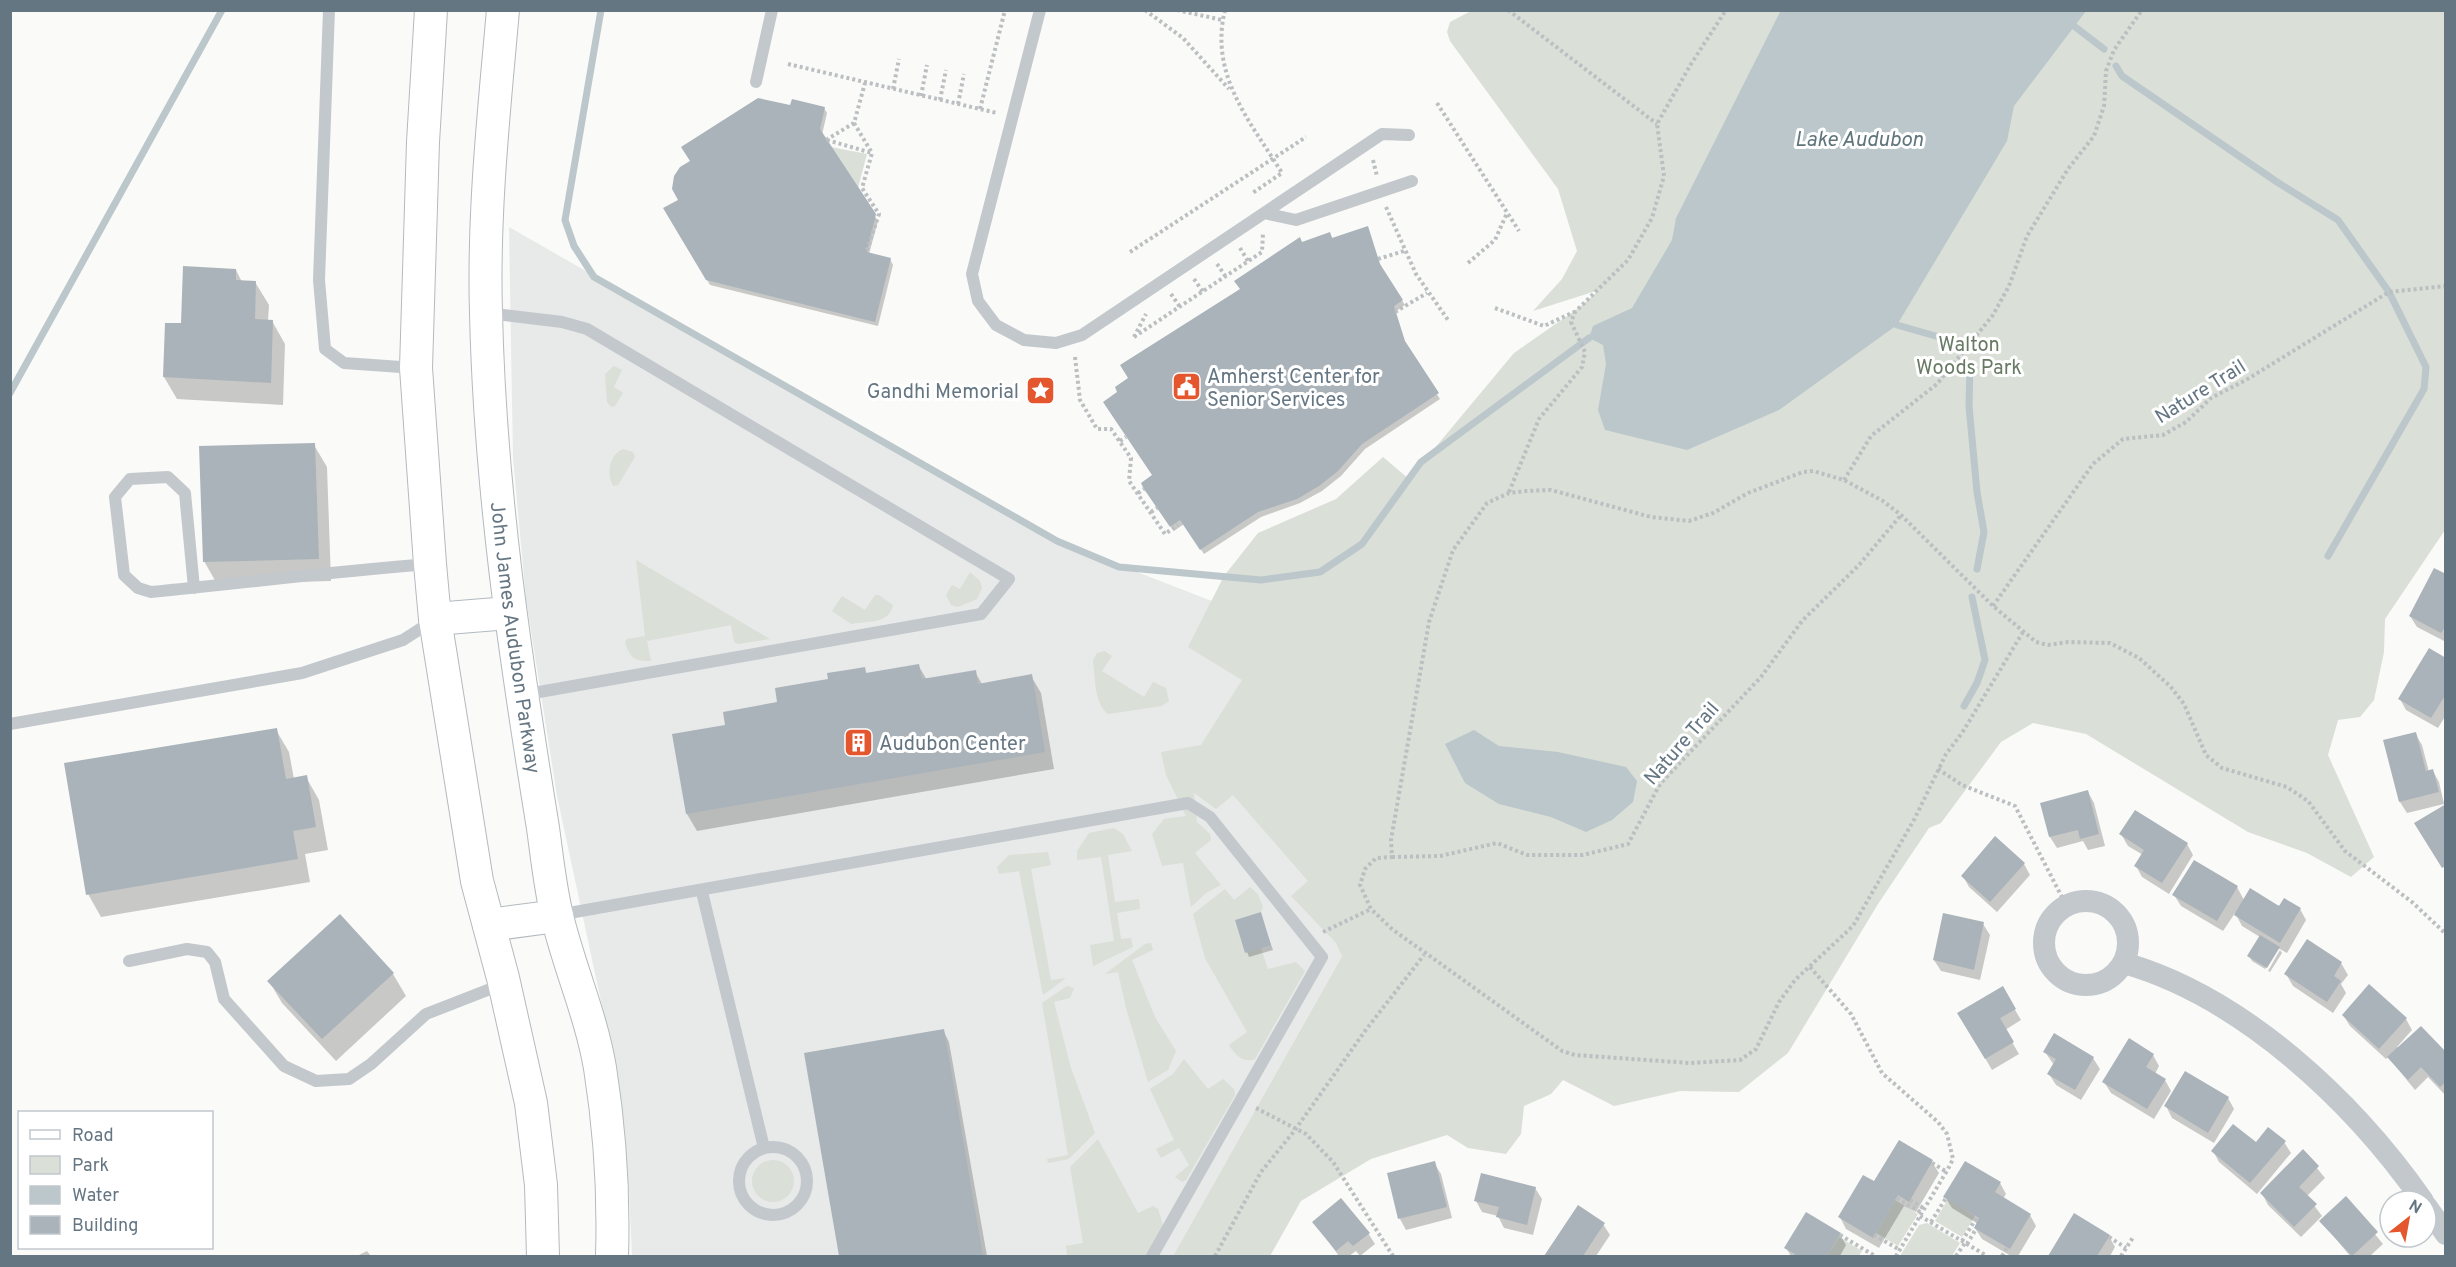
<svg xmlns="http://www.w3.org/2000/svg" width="2456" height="1267" viewBox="0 0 2456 1267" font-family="Overpass,sans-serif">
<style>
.built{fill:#e8e9e9}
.green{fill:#dadfd7}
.water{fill:#bbc7cb}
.shadow{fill:#0003}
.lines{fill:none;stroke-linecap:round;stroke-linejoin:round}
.stream{stroke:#bbc7cb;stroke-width:7}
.building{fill:#aab3b9}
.secondary-casing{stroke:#b3babf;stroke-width:34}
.path{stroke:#bbbfc2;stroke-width:4;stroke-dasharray:3 3;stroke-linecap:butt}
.lane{stroke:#c3c8cc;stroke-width:12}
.street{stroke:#c3c8cc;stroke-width:22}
.secondary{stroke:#fff;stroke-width:32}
.labels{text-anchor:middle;stroke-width:6;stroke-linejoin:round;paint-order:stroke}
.park-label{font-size:20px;fill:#687a64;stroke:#fff}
.poi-label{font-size:20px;fill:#657683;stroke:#fff;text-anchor:start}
.street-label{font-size:20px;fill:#657683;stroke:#fff}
.water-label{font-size:21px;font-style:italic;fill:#60757c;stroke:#fff}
</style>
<rect width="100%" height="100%" fill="#fafaf8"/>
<!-- built -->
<path class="built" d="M509,227L1057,541L1300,635L1353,936L1173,1256H632L629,1190L618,1081L557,796L526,599L513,458Z"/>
<!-- green -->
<path class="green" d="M1473,10L2445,11V530L2385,619L2384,652L2374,700L2360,717L2338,720L2328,755L2374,857L2351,877L2307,853L2248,832L2086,734L2033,723L2001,742L1941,823L1929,828L1878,904L1788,1053L1739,1092L1680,1091L1614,1106L1563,1080L1551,1094L1524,1106L1521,1134L1506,1154L1468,1148L1447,1135L1371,1159L1301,1201L1270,1256H1173L1342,956L1336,943L1291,896L1308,881L1233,795L1216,809L1194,793L1197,822L1210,834L1211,840L1195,853L1221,885L1206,893L1191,907L1183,863L1162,866L1152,834L1164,819L1186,816L1166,775L1161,752L1201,745L1242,680L1188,647L1224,576L1258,533L1336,499L1383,457L1409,479L1514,353L1580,307L1599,290L1533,311L1562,279L1577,251L1558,189L1450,41L1447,32L1450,22Z
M831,147L867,154L858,188Z
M614,366L622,370L614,387L623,393L615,406L611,407L607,402L605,374Z
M623,449L633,452L635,457L618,485L613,486C607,474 608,456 623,449Z
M636,560L770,639L738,644L734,642L731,625L647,641L651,661C635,662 629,657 625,642L627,639L645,636Z
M970,572L980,581L982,588L977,599L958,607L951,605L946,595L952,585L960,589Z
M875,595H879L893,605C890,624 867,621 851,624L832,611L842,596L865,610Z
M1105,651L1112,656L1102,671L1144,697L1153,682L1166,688L1169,701L1162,706L1108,714C1094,703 1095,677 1093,660L1097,653Z
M1114,828L1123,834L1132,851L1108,855L1115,902L1139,899L1140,909L1117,913L1121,939L1131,938L1133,947L1093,966L1090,945L1114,941L1101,857L1077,860V851L1089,833Z
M1048,852L1051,865L1031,869L1051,980L1066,978L1043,995L1019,871L999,874L997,867L1009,855Z
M1250,887L1258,894L1263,907L1261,912L1235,920L1245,953L1261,948L1268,969L1296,962L1305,971L1255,1059C1244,1064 1234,1054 1229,1045L1247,1032L1205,958L1193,914L1225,889L1234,900Z
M1151,943L1153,950L1132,960L1155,1017L1176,1051L1168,1070L1148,1082L1126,1008L1118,972L1105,974L1145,944Z
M1067,986L1074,988L1070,998L1054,1002L1071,1068L1095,1133L1069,1159L1048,1163L1047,1159L1068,1155L1042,1003Z
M1184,1059L1208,1089L1223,1079L1234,1089L1235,1095L1186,1180L1182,1182L1175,1177L1189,1165L1179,1148L1161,1158L1156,1149L1174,1140L1150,1089L1173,1074Z
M1098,1139L1138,1213L1153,1206L1158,1209L1163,1225L1145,1256H1067L1066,1246L1083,1243L1070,1167Z
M752 1181a21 21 0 1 1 42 0a21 21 0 1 1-42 0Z
M1948,1199L1975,1216L1962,1237L1935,1221Z
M1895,1200L1918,1214L1898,1246L1876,1233Z
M1927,1223L1960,1243L1952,1256H1900L1919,1225Z
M1839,1237L1862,1251L1859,1256H1827Z"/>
<!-- water -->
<path class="water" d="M1781,10L2086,11L2014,106L2007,141L1897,325L1779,410L1687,450L1605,430L1598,410L1606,364L1603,345L1589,338L1593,326L1632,308L1672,240L1676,218Z
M1474,730L1499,746L1558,752L1626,767L1637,781L1633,802L1612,820L1586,832L1551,817L1499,804L1465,783L1445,744Z"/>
<!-- shadow -->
<path class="shadow" d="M791,107L824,108L827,113L822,135L878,221L869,254L890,259L893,265L878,326L710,285L665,209L680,200Z
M1367,228L1382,270L1405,305L1395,312L1406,346L1440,399L1365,449L1341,476L1322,491L1300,503L1261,517L1204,554L1184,524L1174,531L1149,494L1154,476L1242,290L1302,244L1330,234L1333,239Z
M236,270L242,282H255L269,305L268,321H272L285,344L283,405L177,399L164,377L182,325Z
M314,445L327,467L331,581L217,584L204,561Z
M2446,576V642L2417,627L2410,616Z
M2446,660V715L2438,728L2406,710L2400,699Z
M918,665L927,680L975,672L982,684L1031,676L1041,693L1054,769L697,831L687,814L673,736L727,726L830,680L864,668L867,674Z
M276,730L289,752L294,779L306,777L319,800L328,850L305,854L310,882L101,917L88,894Z
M2415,733L2422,745L2429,772L2433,771L2439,782L2444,804L2407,813L2400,802Z
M2088,792L2094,803L2105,846L2088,850L2083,841L2057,848L2050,837L2042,804Z
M2121,834L2187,844L2193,855L2169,894L2142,877L2136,866L2143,855L2128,846Z
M2024,864L2030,875L1997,912L1969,887L1963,876Z
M2237,887L2244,900L2300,909L2306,920L2287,953L2278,948L2265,969L2252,961L2249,956L2260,937L2242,926L2235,913L2223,931L2181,906L2174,895Z
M1260,914L1273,950L1249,957L1247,952Z
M340,916L393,974L406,996L336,1061L282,1003L269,981Z
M1983,924L1990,935L1980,980L1941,971L1934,960Z
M2308,941L2341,963L2348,975L2341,984L2346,993L2333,1013L2293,986L2286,974Z
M2280,950L2282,953L2270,972L2268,971Z
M2002,988L2021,1020L2005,1030L2019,1054L1992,1070L1959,1013Z
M2343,1015L2406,1019L2412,1030L2397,1047L2446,1055V1096L2428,1077L2415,1090L2388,1057L2386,1059L2350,1026Z
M943,1030L949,1042L987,1256H841L806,1054Z
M2045,1052L2093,1058L2100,1069L2081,1100L2056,1085L2049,1074L2054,1065Z
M2153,1055L2159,1066L2155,1074L2165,1080L2171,1091L2154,1119L2111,1093L2104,1082Z
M2228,1098L2234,1109L2214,1143L2172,1118L2166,1106Z
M1899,1142L1932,1162L1939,1173L1916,1212L1904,1206L1879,1248L1846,1229L1840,1217L1875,1183Z
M2284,1142L2291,1153L2257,1194L2219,1162L2213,1151Z
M2303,1151L2325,1178L2307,1196L2322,1216L2301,1237L2268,1205L2262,1193Z
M1434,1163L1441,1174L1452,1218L1406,1230L1400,1219Z
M2000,1183L2006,1194L2003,1199L2030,1215L2036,1226L2018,1256H2011L1982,1239L1975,1228L1978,1224L1952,1208L1945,1197Z
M1535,1188L1542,1199L1533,1235L1504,1228L1498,1216L1482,1212L1476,1201Z
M2346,1199L2383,1244L2370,1256H2350L2321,1221Z
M1578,1207L1603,1224L1610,1235L1596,1256H1546Z
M2075,1215L2109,1236L2115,1247L2110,1256H2050Z
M1314,1222L1368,1233L1375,1244L1360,1256L1356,1251L1349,1256H1339Z
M1840,1234L1846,1245L1840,1256H1791L1786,1248Z
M367,1251L371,1256H357Z"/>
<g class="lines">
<!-- stream -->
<path class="stream" d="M601,10L565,220L574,246L594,277L1057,541L1119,567L1261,580L1320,572L1362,544L1421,462L1589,338
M2074,26L2104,49
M2116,66L2122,76L2277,182L2338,220L2389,292L2426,367L2424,389L2328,556
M1897,325L1960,343
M1970,365L1969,406L1977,492L1984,532L1977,569
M10,393L222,10
M1964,706L1977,683L1985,660L1972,597"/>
</g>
<!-- building -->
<path class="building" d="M758,98L790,105L792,99L825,107L820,129L876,214L867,252L891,258L875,322L706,280L663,208L678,200L672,189L674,176L680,167L690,161L681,147Z
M1368,226L1380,264L1403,300L1394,306L1405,341L1439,393L1362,444L1338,471L1319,486L1297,499L1258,512L1200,550L1180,520L1170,527L1144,489L1141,483L1152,475L1103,402L1117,392L1115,387L1128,378L1120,365L1240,289L1234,281L1300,237L1302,242L1330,232L1332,238Z
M183,266L236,269V280L256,281L255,319L273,320L271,383L163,377L165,323H181Z
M315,443L319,559L203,562L199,446Z
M2434,568L2446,574V626L2441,633L2409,616Z
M2429,648L2446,658V694L2431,718L2398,699Z
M919,664L922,679L976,670L978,684L1032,674L1045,752L686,814L672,734L725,725L723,712L777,702L775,688L828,679L827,673L847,670L865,667L866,673Z
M277,728L286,779L307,775L316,827L293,831L298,859L86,895L64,763Z
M2416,732L2426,771L2433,769L2439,792L2399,802L2383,740Z
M2088,790L2099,834L2080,839L2078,830L2049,837L2040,803Z
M2446,804V866L2442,868L2414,823Z
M2135,810L2188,843L2162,883L2134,866L2144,850L2119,834Z
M1995,836L2025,863L1990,902L1961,876Z
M2194,860L2238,886L2217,921L2172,895Z
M2250,888L2279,906L2284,898L2301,908L2280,943L2234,915Z
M1261,912L1271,945L1245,953L1235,920Z
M1943,913L1984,922L1974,970L1933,960Z
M340,914L394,973L322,1039L267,981Z
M2260,935L2280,947L2267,968L2247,956Z
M2307,939L2342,962L2334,976L2341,981L2327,1002L2284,974Z
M2369,984L2407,1018L2379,1049L2342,1015Z
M2003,986L2016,1009L2000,1018L2014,1042L1985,1059L1957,1013Z
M2421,1026L2446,1052V1082L2440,1087L2421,1067L2408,1080L2387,1057Z
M944,1029L983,1256H839L804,1053Z
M2054,1033L2094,1057L2075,1090L2047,1074L2056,1059L2043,1052Z
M2129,1038L2154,1054L2146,1067L2166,1079L2147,1109L2102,1082Z
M2185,1071L2229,1097L2208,1133L2164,1106Z
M2233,1124L2256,1142L2268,1127L2286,1141L2250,1183L2211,1151Z
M1899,1140L1933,1160L1909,1202L1898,1195L1873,1238L1838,1217L1863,1175L1874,1181Z
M2303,1149L2319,1166L2299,1187L2317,1204L2294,1227L2260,1193Z
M1435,1161L1447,1207L1398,1219L1387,1173Z
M1965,1161L2001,1182L1995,1192L2031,1214L2010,1249L1974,1228L1979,1218L1943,1197Z
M1481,1173L1536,1187L1527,1225L1496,1217L1499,1207L1474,1201Z
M2346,1196L2378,1232L2352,1256L2319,1221Z
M1341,1198L1370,1233L1353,1246L1348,1241L1336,1251L1312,1222Z
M1578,1205L1605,1223L1598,1233L1583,1256H1544Z
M1806,1212L1841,1233L1827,1256H1794L1795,1254L1784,1248Z
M2074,1213L2110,1235L2097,1256H2048Z"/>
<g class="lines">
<defs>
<g id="secondary">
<path d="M431,10L423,142L416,368L430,564L435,619L477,881L503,978L531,1103L541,1185L543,1256"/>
<path id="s1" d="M503,10C494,111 483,212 486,313C490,488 515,656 543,828C547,857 550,887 557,916C569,967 591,1015 600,1068C610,1131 614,1193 612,1256"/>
<path d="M435,619L509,613"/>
<path d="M489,925L557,916"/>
</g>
</defs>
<!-- secondary casing -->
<use href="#secondary" class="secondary-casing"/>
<!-- path -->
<path class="path" d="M1145,10L1183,38L1229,89
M1177,10L1222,20
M1225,10C1209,75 1250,121 1282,173L1251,194
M1508,10L1657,124
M788,64L997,113
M893,89L899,59
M921,96L927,65
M940,100L946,70
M1437,103L1519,231
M958,104L964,74
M980,109L1005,10
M854,123L872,153L862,188L879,214L867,250
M826,140L854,123L865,83
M827,140L872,153
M1373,160L1377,176
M1386,207L1416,274L1448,320
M1240,248L1248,261
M1130,252L1306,137
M1378,259L1404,251
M1468,263L1495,240L1507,213
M1217,264L1226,277
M1194,279L1203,292
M1171,294L1180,307
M1495,308L1544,326L1574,312
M1395,312L1427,293
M1134,337L1262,252L1263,233
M1134,337L1146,314
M1075,357L1080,400L1097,429H1111L1131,458L1129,481L1165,534L1178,525
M1120,441L1126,437
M1844,480L1871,436L1937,384L1993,315L2009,286L2027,236L2068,169L2094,136L2104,106L2106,71L2114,50L2142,10
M1509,492L1539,419L1582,367L1585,352L1571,322L1575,312L1628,260L1652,218L1664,176L1657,124L1691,64L1726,10
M1138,493L1144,489
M1151,512L1157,508
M1993,606L2093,464L2123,439L2163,435L2186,422L2211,398L2246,380L2389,292L2446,286
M2023,632L1962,733L1946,754L1915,818L1853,926L1795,980L1779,1002L1756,1049L1740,1060L1690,1063L1575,1055L1562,1051L1392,929L1371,909L1360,885L1365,869L1376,858L1392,857L1391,840L1429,622L1453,550L1487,503L1509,493L1526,491L1551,490L1651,517L1689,521L1713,513L1748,493L1803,472L1813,471L1844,480L1883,501L1901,515L1993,606L2036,642L2048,645L2068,642L2110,643L2139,658L2170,686L2184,704L2206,755L2222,768L2287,787L2308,801L2345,851L2412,902L2446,934
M1938,769L1962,785L2015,806L2066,905
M1392,857L1440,856L1497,843L1527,855H1583L1628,844L1660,784L1761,677L1802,621L1859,565L1901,515
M1323,932L1371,909
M1810,967L1851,1014L1882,1073L1938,1122L1947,1134L1953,1159L1948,1169L1896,1256
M1256,1108L1306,1134L1333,1162L1393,1256
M1932,1163L1947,1172
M1897,1198L1922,1213
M1910,1200L1925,1209
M1920,1216L1987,1256
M1931,1222L1946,1198
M1840,1235L1875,1256
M1874,1235L1900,1250
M2109,1237L2126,1248
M1962,1241L1977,1217
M1967,1244L1976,1229
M1215,1256L1261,1172L1295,1130L1365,1031L1424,955
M1956,1256L1965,1243
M2002,1256L2007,1248
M2121,1256L2134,1236"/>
<!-- lane -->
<path class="lane" d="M329,10L319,280L325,349L344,363L415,368
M1040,10L972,274L978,301L996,325L1024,340L1056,343L1082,335L1382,134L1409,135
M756,82L772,10
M1264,213L1296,220L1412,181
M488,313L562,322L587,329L1009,579L981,614L522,695
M194,588L185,493L168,477L130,479L115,497L124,575L138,588L151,592C244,583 336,571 429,564
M10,724L302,673L403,640L434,620
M702,892L764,1148
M558,915L1188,803L1210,817L1322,957L1152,1256
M129,961L187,949L207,952L215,962L224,999L284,1066L316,1081L349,1079L371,1064L426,1014L503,984
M739 1181a34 34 0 1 1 68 0a34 34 0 1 1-68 0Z"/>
<!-- street -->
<path class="street" d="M2044 943a42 42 0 1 1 84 0a42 42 0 1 1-84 0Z
M2124,963C2243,997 2353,1101 2423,1201
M2426,1206L2446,1234"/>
<!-- secondary -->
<use href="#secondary" class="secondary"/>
</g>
<!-- icons -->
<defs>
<symbol id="civic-square" viewBox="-11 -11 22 22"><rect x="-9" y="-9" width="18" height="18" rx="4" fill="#e4572e" stroke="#fff"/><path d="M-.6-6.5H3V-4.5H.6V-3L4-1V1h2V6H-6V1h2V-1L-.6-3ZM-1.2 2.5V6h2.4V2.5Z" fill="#fff"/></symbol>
<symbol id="sight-square" viewBox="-11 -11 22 22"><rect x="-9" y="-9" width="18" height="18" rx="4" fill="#e4572e" stroke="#fff"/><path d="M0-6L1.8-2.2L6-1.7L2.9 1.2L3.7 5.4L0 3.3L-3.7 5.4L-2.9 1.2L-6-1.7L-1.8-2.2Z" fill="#fff"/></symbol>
<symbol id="building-square" viewBox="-11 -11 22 22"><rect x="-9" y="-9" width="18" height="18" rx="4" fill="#e4572e" stroke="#fff"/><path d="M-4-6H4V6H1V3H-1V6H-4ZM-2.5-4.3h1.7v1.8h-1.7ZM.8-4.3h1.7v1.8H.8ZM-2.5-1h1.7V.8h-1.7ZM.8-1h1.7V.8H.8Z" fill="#fff"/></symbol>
</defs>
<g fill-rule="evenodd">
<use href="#civic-square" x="1170" y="370" width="33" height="33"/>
<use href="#sight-square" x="1024" y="374" width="33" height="33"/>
<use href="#building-square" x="842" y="726" width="33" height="33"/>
</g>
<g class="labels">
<!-- park labels -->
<g class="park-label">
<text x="1969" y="351">Walton<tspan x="1969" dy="23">Woods Park</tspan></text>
</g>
<!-- poi labels -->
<g class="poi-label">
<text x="1207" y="383">Amherst Center for<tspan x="1207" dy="23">Senior Services</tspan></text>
<text x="1019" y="398" text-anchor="end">Gandhi Memorial</text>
<text x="879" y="750">Audubon Center</text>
</g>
<!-- street labels -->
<g class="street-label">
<text transform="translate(2200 391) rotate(-32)" y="7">Nature Trail</text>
<text dy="7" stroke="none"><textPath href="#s1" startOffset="630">John James Audubon Parkway</textPath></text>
<text transform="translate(1681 743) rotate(-49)" y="7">Nature Trail</text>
</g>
<!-- water labels -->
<g class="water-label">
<text x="1859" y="146">Lake Audubon</text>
</g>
</g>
<!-- border -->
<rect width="2456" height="1267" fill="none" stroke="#657683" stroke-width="24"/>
<!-- legend -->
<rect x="18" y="1111" width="195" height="138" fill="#ffffff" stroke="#c1c8cd" stroke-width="1.5"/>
<rect x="30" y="1130" width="30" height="9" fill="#ffffff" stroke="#c1c8cd" stroke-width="1.5"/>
<text x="72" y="1141" font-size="18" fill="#657683">Road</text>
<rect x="30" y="1156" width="30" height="18" fill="#dadfd7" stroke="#c1c8cd" stroke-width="1.5"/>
<text x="72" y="1171" font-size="18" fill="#657683">Park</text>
<rect x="30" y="1186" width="30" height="18" fill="#bbc7cb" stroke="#c1c8cd" stroke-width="1.5"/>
<text x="72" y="1201" font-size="18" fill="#657683">Water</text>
<rect x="30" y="1216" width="30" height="18" fill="#aab3b9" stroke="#c1c8cd" stroke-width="1.5"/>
<text x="72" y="1231" font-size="18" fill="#657683">Building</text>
<!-- north arrow -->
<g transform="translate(2408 1219) rotate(31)"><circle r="28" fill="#ffffff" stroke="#c1c8cd" stroke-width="1.5"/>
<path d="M0-4.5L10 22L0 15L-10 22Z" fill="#e4572e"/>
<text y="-9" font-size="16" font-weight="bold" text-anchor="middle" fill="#657683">N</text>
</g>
</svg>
